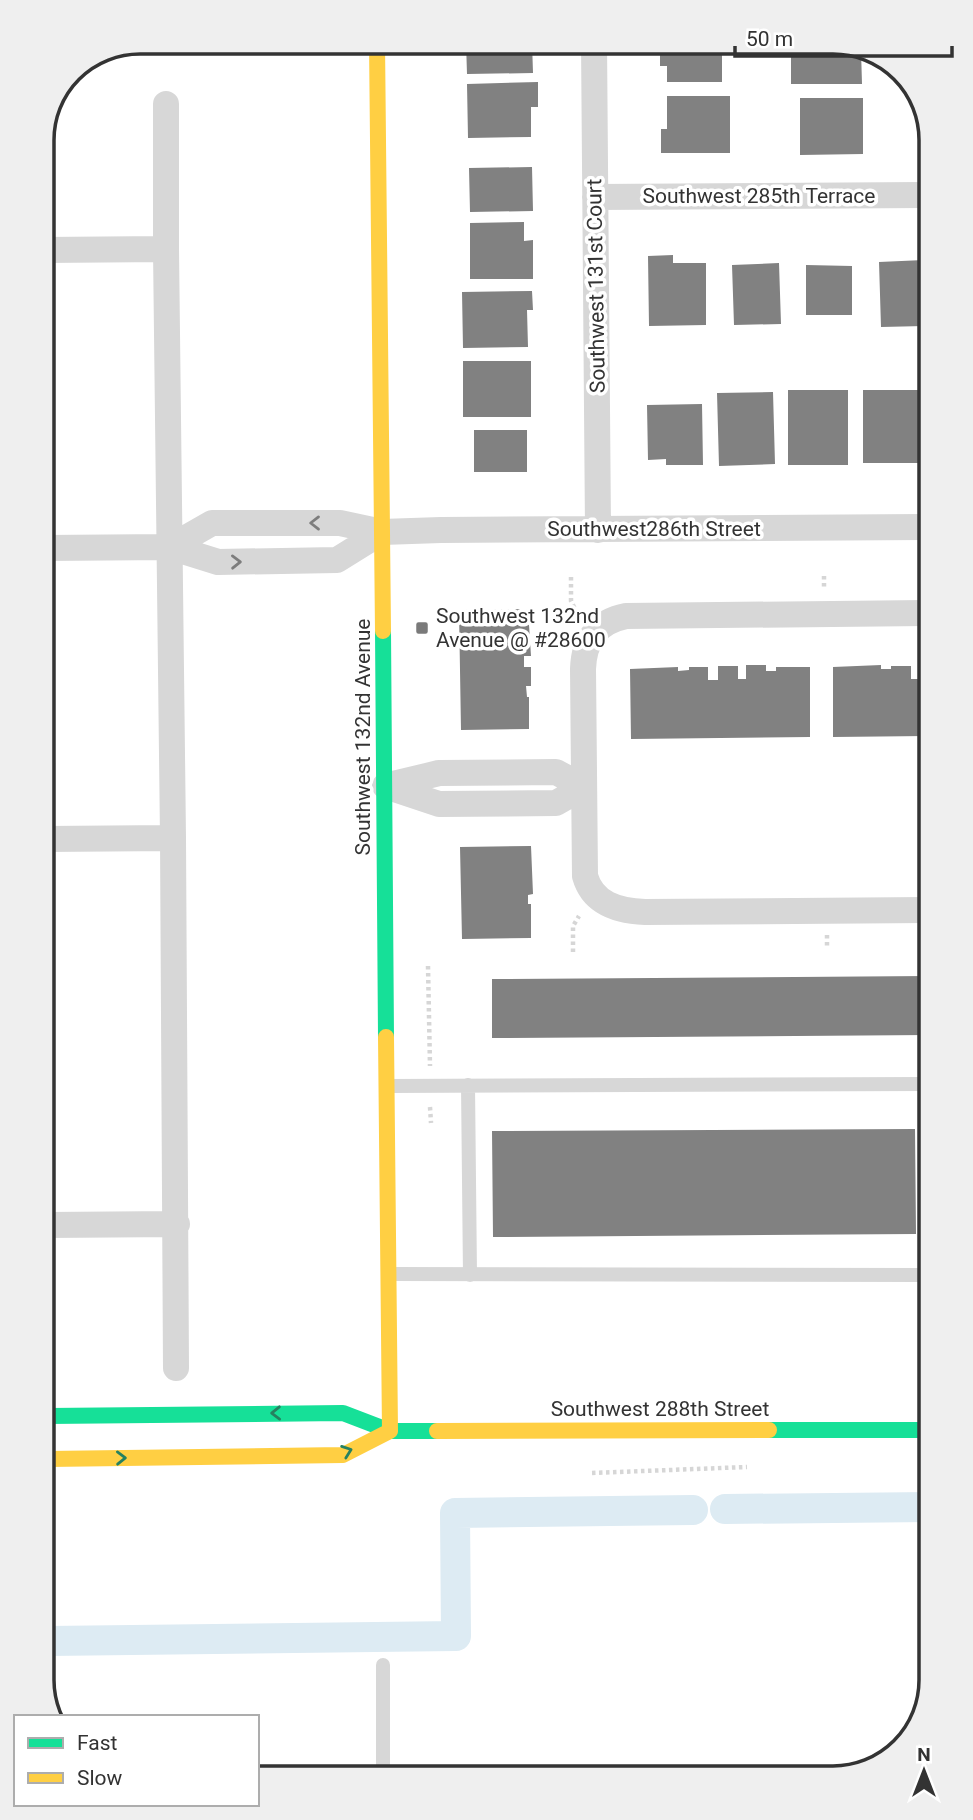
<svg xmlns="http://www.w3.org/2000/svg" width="973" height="1820" viewBox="0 0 973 1820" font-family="Roboto,sans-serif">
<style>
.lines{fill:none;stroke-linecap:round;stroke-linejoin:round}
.canal{stroke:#ddebf3;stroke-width:30}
.building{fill:#818181}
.path{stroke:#d6d6d6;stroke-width:4.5;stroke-dasharray:3.5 3.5;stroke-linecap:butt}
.lane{stroke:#d7d7d7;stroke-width:14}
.street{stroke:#d7d7d7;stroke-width:26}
.fast{stroke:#16e098;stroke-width:16}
.slow{stroke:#ffcf43;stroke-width:16}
.oneway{stroke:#7d7d7d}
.oneway2{stroke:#268160}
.poi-dot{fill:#7a7a7a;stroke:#fff;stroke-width:2.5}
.labels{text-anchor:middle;stroke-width:7;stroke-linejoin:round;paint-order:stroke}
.street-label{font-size:21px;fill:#333;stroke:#fff}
.poi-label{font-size:21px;fill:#333;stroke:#fff;text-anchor:start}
.rim{fill:none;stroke:#333;stroke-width:3.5}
</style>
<rect width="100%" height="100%" fill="#fff"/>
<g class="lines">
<!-- canal -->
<path class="canal" d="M725,1509L930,1507
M49,1641L456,1636L455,1513L693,1510"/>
</g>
<!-- building -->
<path class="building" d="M466,42H532L533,73L467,74Z
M660,42H722V82H667V66H660Z
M791,42H839L861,50L862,84H791Z
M538,82V107H531V137L468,138L467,84Z
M667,96H730V153H661V129H667Z
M800,98H863V154L800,155Z
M532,167L533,211L470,212L469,168Z
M524,222V241L533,240V279H470V223Z
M673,255V263H706V325L649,326L648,256Z
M924,260V326L881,327L879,262Z
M779,263L781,324L734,325L732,265Z
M806,265L852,266V315H806Z
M532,291L533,310H527L528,347L463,348L462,292Z
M463,361H531V417H463Z
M788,390H848V465H788Z
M863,390H919V463H863Z
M773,392L775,464L719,466L717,393Z
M702,404L703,465H666V459L648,460L647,405Z
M474,430H527V472H474Z
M528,609L531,656H524V667H531V686H526L527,697H529V729L461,730L459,610Z
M746,665H766V671H776V667H810V737L631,739L630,669L678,667V671L689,670V667H708V680H718V666H738V679H746Z
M881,665V669H891V666H911V679H920V665H926V736L833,737V667Z
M531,846L533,894L528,895V904H531V938L462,939L460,847Z
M928,976V1035L492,1038V979Z
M915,1129L916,1234L493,1237L492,1131Z"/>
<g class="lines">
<!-- path -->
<path class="path" d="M824,576V589
M571,577V601L577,613
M827,935V949
M573,952V926L579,916
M428,966L430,1066
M430,1107L431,1123
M592,1473L747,1467"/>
<!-- lane -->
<path class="lane" d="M468,1085L470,1275
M389,1086L928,1084
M391,1274L929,1275
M927,1428L929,1356
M383,1665V1775"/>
<!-- street -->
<path class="street" d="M594,42L598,530
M595,197L924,195
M166,249L173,838
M43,250L166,249V104
M170,547L212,523H340L382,532L441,530L925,527
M44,548L170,547L218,562L337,560L382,532
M926,613L626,616C597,622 584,640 583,669L585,876C593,904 618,911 645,912L927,910
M556,772L584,787L556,803L439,804L385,786L439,773Z
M46,839L173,838L176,1368
M47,1225L177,1224"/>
<!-- fast -->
<path class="fast" d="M383,631L386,1037
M48,1416L343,1413L390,1431H437
M769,1430H930"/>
<!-- slow -->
<path class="slow" d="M377,42L383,631
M386,1037L390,1431
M437,1431L769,1430
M48,1459L343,1455L390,1431"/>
</g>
<!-- one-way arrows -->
<defs><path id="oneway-chevron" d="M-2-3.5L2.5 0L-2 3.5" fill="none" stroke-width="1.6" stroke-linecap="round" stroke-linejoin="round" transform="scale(1.75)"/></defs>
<g class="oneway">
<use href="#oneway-chevron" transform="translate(315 523) rotate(180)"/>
<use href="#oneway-chevron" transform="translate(236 562) rotate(-1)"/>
</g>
<g class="oneway2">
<use href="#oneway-chevron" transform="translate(276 1413) rotate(179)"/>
<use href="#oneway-chevron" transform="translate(347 1451) rotate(-20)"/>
<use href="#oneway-chevron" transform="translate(121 1458) rotate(-1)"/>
</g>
<!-- markers -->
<rect class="poi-dot" x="415" y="621" width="14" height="14" rx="3.5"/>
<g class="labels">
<!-- street labels -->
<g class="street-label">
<text x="759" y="203">Southwest 285th Terrace</text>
<text transform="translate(596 286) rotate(-91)" y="7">Southwest 131st Court</text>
<text x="654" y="536">Southwest286th Street</text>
<text transform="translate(363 737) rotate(-90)" y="7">Southwest 132nd Avenue</text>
<text x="660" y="1416">Southwest 288th Street</text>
</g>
<!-- poi labels -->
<g class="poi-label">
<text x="436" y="623">Southwest 132nd<tspan x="436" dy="24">Avenue @ #28600</tspan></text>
</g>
</g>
<!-- crop -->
<path d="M0 0H973V1820H0ZM140 54H833A86 86 0 0 1 919 140V1680A86 86 0 0 1 833 1766H140A86 86 0 0 1 54 1680V140A86 86 0 0 1 140 54Z" fill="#efefef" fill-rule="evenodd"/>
<path class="rim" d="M140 54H833A86 86 0 0 1 919 140V1680A86 86 0 0 1 833 1766H140A86 86 0 0 1 54 1680V140A86 86 0 0 1 140 54Z"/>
<!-- legend -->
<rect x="14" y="1715" width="245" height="91" fill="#ffffff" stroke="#adadad" stroke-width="2"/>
<rect x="28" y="1738" width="35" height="10" fill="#16e098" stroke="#adadad" stroke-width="2"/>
<text x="77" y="1750" font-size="21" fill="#333333">Fast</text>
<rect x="28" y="1773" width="35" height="10" fill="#ffcf43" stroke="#adadad" stroke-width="2"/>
<text x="77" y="1785" font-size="21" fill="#333333">Slow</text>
<!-- north arrow -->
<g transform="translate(924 1771)" stroke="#ffffff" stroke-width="5" paint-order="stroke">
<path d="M0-5L12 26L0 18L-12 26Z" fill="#333333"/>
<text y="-10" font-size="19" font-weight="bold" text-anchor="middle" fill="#333333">N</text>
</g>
<!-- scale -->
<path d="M735 46v10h217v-10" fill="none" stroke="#333333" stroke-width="3.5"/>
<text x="746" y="46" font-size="21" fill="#333333" stroke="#ffffff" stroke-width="5" paint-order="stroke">50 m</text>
</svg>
